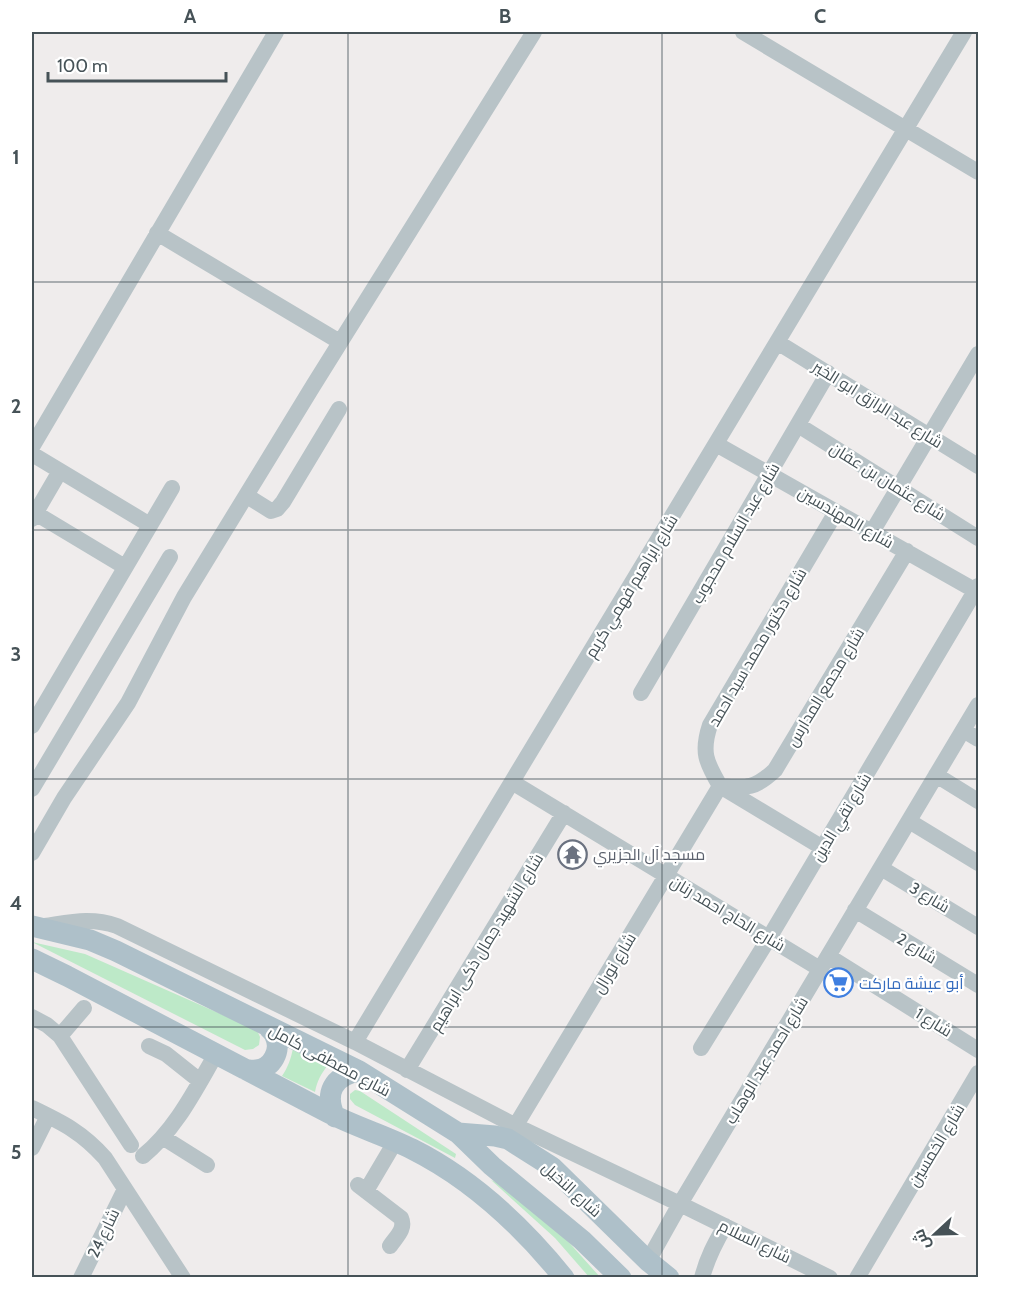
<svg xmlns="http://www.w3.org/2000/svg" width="1010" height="1309" viewBox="0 0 1010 1309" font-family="Cabin,Cairo,sans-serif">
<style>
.green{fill:#bde9c8}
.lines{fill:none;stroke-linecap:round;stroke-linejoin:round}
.minor{stroke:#b8c3c7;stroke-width:16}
.major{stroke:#aec0c9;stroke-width:21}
.grid{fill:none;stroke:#465257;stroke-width:1.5;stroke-opacity:0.55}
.labels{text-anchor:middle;stroke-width:4.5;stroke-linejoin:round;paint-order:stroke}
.street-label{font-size:16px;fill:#465257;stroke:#fff}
.worship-label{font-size:16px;fill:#5b616d;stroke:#fff;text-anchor:start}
.shop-label{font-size:16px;fill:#366cbe;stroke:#fff;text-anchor:start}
.neatline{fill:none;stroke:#465257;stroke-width:2}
.grid-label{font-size:20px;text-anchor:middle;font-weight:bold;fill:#465257}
</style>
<rect width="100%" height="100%" fill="#efecec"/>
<!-- green -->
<path class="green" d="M32,942L85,954L257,1030L260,1037L259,1045L253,1049L245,1050Z
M293,1048L328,1065C321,1074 317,1081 315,1092L282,1076C288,1067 291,1059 293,1048Z
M355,1090L360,1091L456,1154L455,1158L355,1105L350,1099V1094Z
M491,1180L510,1188L565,1238L600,1277H589L555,1238Z"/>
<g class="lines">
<!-- minor -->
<path class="minor" d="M743,32L978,172
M157,233L340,342
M777,342L978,466
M798,425L978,538
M716,444L976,591
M32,447L276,32
M32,454L150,525
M247,496L271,511L277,509L283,502L339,409
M35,513L125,567
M32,519L60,471
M872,532L978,354
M641,693L828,373
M32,726L172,488
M963,730L978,739
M936,775L978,801
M512,782L820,969
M721,786C747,788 755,789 775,770L907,551
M32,789L170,557
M909,821L978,863
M823,848L720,786C706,762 701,752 710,725L836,512
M32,853L64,798L128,703L184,597L313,386L534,32
M881,868L978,927
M855,910L978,985
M45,926C72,922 91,917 117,926L355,1042L516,1126L680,1204L830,1278
M828,956L978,1050
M32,1017L47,1025L60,1036L131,1145
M60,1036L84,1008
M355,1042L964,32
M149,1046L166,1054L200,1081
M701,1048L769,938L978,586
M407,1070L564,813
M32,1108C63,1123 82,1132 105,1158L183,1278
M510,1135L720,786
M164,1138L207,1165
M32,1148L48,1116
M143,1156C176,1129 195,1090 216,1054
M358,1185L401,1218C406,1229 396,1237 390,1246
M366,1191L395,1142
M648,1261L680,1204L978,705
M81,1278L125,1189
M702,1278C707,1258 715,1243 725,1226
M857,1278L978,1073"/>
<!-- major -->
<path class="major" d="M32,926L90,940L116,951L359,1071L458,1133L492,1166L582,1240L621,1278
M32,959L67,976C153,1021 239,1066 325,1111C353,1126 384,1135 412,1149C472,1179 522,1226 564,1278
M245,1069C249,1070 252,1071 256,1070C272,1069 282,1050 275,1036C274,1033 271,1030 269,1028
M335,1117C324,1093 333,1076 359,1071
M458,1133L495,1136L508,1139L552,1167L648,1261L669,1278"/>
</g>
<!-- grid -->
<path class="grid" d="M348,32V1278M662,32V1278M32,282H978M32,530H978M32,779H978M32,1027H978"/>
<!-- icons -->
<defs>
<symbol id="temple-ring" viewBox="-11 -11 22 22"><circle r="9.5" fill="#fff" stroke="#6b7280" stroke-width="1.5"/><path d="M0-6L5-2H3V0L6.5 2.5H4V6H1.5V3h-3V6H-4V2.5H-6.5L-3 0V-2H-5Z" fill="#6b7280"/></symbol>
<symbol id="supermarket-ring" viewBox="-11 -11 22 22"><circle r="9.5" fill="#fff" stroke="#3f7fe0" stroke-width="1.5"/><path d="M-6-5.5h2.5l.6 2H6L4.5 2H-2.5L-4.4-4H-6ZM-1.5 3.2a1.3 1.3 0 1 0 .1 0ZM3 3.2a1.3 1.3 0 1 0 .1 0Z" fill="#3f7fe0"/></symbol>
</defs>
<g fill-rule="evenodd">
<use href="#temple-ring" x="556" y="838" width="33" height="33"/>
<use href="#supermarket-ring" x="822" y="966" width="33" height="33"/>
</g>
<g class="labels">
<!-- street labels -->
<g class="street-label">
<text transform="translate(878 404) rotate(32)" y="6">شارع عبد الرازق ابو الخير</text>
<text transform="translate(888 481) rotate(32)" y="6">شارع عثمان بن عفان</text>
<text transform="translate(846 517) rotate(30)" y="6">شارع المهندسين</text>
<text transform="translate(735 533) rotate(-60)" y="6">شارع عبد السلام محجوب</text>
<text transform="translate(631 586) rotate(-59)" y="6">شارع ابراهيم فهمي كريم</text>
<text transform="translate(757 647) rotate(-60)" y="6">شارع دكتور محمد سيد احمد</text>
<text transform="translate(825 687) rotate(-59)" y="6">شارع مجمع المدارس</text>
<text transform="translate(841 817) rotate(-59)" y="6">شارع تقي الدين</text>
<text transform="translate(930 897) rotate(31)" y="6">شارع 3</text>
<text transform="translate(728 913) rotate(31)" y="6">شارع الحاج احمد رنان</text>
<text transform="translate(486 942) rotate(-59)" y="6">شارع الشهيد جمال ذكى ابراهيم</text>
<text transform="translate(917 948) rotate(31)" y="6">شارع 2</text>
<text transform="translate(614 963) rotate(-59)" y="6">شارع نورال</text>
<text transform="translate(934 1022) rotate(32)" y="6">شارع 1</text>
<text transform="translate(330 1060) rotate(28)" y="6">شارع مصطفى كامل</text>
<text transform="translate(766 1060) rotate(-59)" y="6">شارع احمد عبد الوهاب</text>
<text transform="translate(936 1145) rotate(-59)" y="6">شارع الخمسين</text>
<text transform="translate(572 1189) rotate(42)" y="6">شارع النخيل</text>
<text transform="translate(103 1233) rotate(-64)" y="6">شارع 24</text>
<text transform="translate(755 1241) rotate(26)" y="6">شارع السلام</text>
</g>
<!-- worship labels -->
<g class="worship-label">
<text x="593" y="860">مسجد آل الجزيري</text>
</g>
<!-- shop labels -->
<g class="shop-label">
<text x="859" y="989">أبو عيشة ماركت</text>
</g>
</g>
<!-- border -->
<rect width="1010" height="1309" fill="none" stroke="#ffffff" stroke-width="66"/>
<!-- north arrow -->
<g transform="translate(935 1234) rotate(248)" stroke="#ffffff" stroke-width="4.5" paint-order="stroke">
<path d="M0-4.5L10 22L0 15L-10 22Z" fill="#465257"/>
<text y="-9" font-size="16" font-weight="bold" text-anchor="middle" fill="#465257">ش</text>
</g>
<!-- scale -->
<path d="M48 72v9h178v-9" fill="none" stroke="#465257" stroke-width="3"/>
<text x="57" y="72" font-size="18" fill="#465257" stroke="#ffffff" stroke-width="4.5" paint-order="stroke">100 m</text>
<rect x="33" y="33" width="944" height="1243" class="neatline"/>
<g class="grid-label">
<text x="190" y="23">A</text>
<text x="505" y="23">B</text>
<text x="820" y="23">C</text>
<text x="16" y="164">1</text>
<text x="16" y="413">2</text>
<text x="16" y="661">3</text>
<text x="16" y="910">4</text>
<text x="16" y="1159">5</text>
</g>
</svg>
